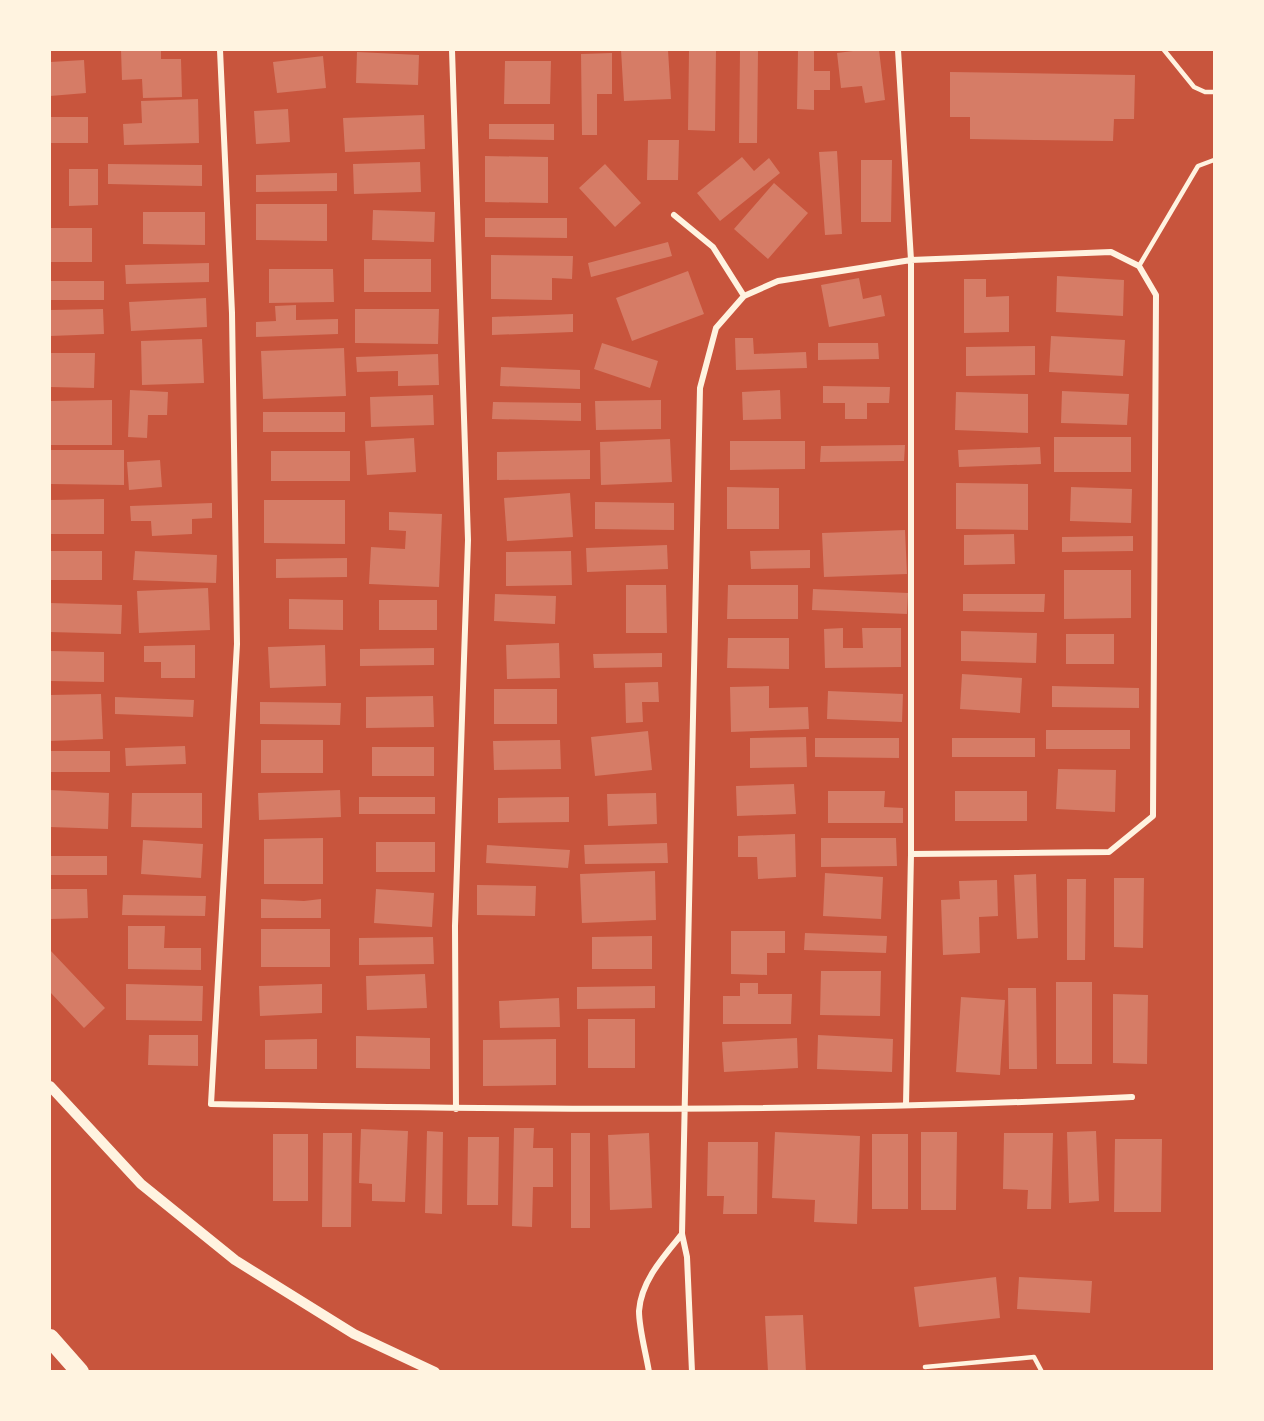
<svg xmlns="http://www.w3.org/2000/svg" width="1264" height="1421" viewBox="0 0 1264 1421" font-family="Karla,sans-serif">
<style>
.building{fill:#d67c66}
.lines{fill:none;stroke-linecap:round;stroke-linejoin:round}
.service{stroke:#fff3e0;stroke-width:4.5}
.minor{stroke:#fff3e0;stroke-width:6}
.tertiary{stroke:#fff3e0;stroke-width:10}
.motorway{stroke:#fff3e0;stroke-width:18}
</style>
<rect width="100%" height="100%" fill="#c8553d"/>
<!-- building -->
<path class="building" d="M121,50H161V59H181L182,97L143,98L142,79L122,80Z
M621,50H668L671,99L624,101Z
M689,50H716L715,131L688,130Z
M740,50L758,51L757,143H739Z
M861,50H879L885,100L865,103L862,86L841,88L837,53Z
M798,51H814V71H830V90H814V110L797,109Z
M357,52L419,55L418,85L356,83Z
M612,53V94H597V135H582L581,54Z
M323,56L326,88L277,93L273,62Z
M84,60L86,93L50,96V62Z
M505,61H551L550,104H504Z
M950,72L1135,75L1134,119H1114L1113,141L970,139V117H950Z
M198,99L199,143L124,145L123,124L142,123L141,101Z
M288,109L290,142L256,144L254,111Z
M424,115L425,149L345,152L343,118Z
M50,117H88V143H50Z
M489,124H554V140L489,139Z
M648,140H679L678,180H647Z
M837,151L842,234L825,235L819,152Z
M485,156L548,157V203L485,202Z
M742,157L754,171L769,158L780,173L720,221L697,193Z
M861,160H892L891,222H861Z
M420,162L421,192L354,194L353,164Z
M108,164L202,165V186L108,184Z
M605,164L641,203L615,227L579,188Z
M69,169H98V205L69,206Z
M337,173V191L256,192V175Z
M774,183L808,213L768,259L734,229Z
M256,204H327V241L256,240Z
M373,210L435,212L434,242L372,240Z
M143,212H205V245L143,244Z
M485,218H567V238L485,237Z
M50,228H92V262H50Z
M668,242L672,256L591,277L588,263Z
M491,255L573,256L572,279L552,278V300L491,299Z
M364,259H431V292H364Z
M209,263V282L126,284L125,265Z
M269,269H333L334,302L269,303Z
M688,271L704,314L632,341L616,298Z
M1057,276L1124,280L1123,316L1056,312Z
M859,278L863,299L881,295L885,316L829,327L821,285Z
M964,279H986V297L1009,296V332L964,333Z
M50,281H104V300H50Z
M206,298L207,327L131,331L129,302Z
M296,305V320L338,319V334L256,337V322L276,321L275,306Z
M103,309L104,334L50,336V310Z
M355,309H439L438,344L355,343Z
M573,314V332L492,335V317Z
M1051,336L1125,340L1123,376L1049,372Z
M735,338H753L754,354L806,352L807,368L736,370Z
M202,339L204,383L142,385L141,341Z
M602,343L658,361L650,388L594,369Z
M818,343H878L879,359L818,360Z
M1035,346V375L966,376V347Z
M344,348L346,396L263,399L261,351Z
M50,353H95L94,388L50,387Z
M438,354L439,385L398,386V371L357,372L356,357Z
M501,367L580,370V389L500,386Z
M823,386L890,387L889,403H867V419H845V403H823Z
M130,390L168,392L167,415H148L147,438L128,437Z
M780,390L781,419L743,420L742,392Z
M1062,391L1129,394L1127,425L1061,423Z
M956,392L1028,394V433L955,430Z
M433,395L434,425L371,427L370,397Z
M112,400V445H50V401Z
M661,400V429L596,430L595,401Z
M493,402L581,403V421L492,419Z
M263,412H345V432H263Z
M1054,437H1131V472H1054Z
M414,438L416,472L367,475L365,441Z
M670,439L672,482L601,485L600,442Z
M730,441H805V469L730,470Z
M905,445L904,461L820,462L821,446Z
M1040,447L1041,464L959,467L958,450Z
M50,450H124V485L50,484Z
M590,450V479L497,480V452Z
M271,451H350V481H271Z
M160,460L162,487L129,490L127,462Z
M956,483L1028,484V530L956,529Z
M727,487L779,488V529H727Z
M1071,487L1132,489L1131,523L1070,521Z
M570,493L573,537L507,541L504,498Z
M104,499V534H50V500Z
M264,500H345V544L264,543Z
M595,502L674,503V530L595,529Z
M212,503V518L192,519V534L152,536L151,521H131L130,506Z
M389,512L442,514L439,587L369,584L371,547L405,549L406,531L389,530Z
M905,530L907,574L824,577L822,533Z
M1014,534L1015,564L964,565V535Z
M1133,536V551L1062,552V537Z
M667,545L668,569L587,572L586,548Z
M810,550V568L751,569L750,551Z
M50,551H102V580H50Z
M135,551L217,555L216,583L133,580Z
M571,551L572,585L506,586V552Z
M347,558V577L276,578V559Z
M1064,570H1131V618L1064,619Z
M626,585H666L667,633H626Z
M728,585H798V619H727Z
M208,588L210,630L139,633L137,591Z
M813,589L908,593L907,614L812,610Z
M495,594L556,596L555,624L494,621Z
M963,594H1045L1044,612L963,611Z
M289,599L343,600V630L289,629Z
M379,600H437V630H379Z
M50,603L122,605L121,634L50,632Z
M843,628V648H863L862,628H901V667L825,668L824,629Z
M961,631L1037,633L1036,663L961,661Z
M1066,634H1114V664H1066Z
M728,638H789V669L727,668Z
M559,643L560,678L507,679L506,645Z
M195,645V678H161V662H144V646Z
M325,645L326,686L270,688L268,647Z
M434,648V665L360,666V649Z
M50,651L104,652V682L50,681Z
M662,653V667L594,668L593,654Z
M962,674L1022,678L1020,713L960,709Z
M658,682L659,702H642L643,722L626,723L625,683Z
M769,686V708L808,707L809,729L731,732L730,687Z
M1052,686L1139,688V708L1052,707Z
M494,689H557V724H494Z
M828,691L903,694L902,722L827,719Z
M101,694L103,739L50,741V695Z
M433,696L434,727L366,728V697Z
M115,697L194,700L193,717L115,714Z
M260,702L341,703L340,725L260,724Z
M1046,730H1130V749H1046Z
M648,731L652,770L595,776L591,737Z
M806,737L807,767L750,768V738Z
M815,738H899V758L815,757Z
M952,738H1035V757H952Z
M261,740H323V773H261Z
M560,740L561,769L494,770L493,741Z
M185,746L186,764L126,766L125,748Z
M372,747H434V776H372Z
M50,751H110V772H50Z
M1058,769L1116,770L1115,812L1056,809Z
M794,784L796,814L737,816L736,786Z
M50,790L109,793L108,829L50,827Z
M340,790L341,817L259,820L258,793Z
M828,791H885L884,807L903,808V823H828Z
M955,791H1027V821H955Z
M132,793H202V828L131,827Z
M656,793L657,824L608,826L607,794Z
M359,797H435V814H359Z
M569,797V822L498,823V798Z
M795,834L796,877L758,879L757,857H738V836Z
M323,838V884H264V839Z
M821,838H896L897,866L821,867Z
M143,840L203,844L201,878L141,874Z
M376,842H435V872H376Z
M667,843L668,863L585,864L584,845Z
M487,845L570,850L568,868L486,863Z
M50,856H107V875H50Z
M655,871L656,920L582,923L580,874Z
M825,873L883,877L881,919L823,916Z
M1036,874L1038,938L1017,939L1014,875Z
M1114,878H1144L1143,948L1114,947Z
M1067,879H1086L1085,960H1067Z
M997,880L998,916L979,917L980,953L943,955L941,900L960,899L959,881Z
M477,885L536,886L535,916L477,915Z
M50,889H87L88,918L50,919Z
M376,889L434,893L432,927L374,923Z
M123,895L206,896L205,916L122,915Z
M261,899L304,901L321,899V918H261Z
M128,926H165L164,948H201V970L128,969Z
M261,929H330V967H261Z
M731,931H785V953H767V975L731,974Z
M805,933L887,936L886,953L804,950Z
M652,936V969H592V937Z
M433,937L434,964L359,965V938Z
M50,950L105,1008L84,1028L50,992Z
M821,971H881L880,1016L820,1015Z
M425,974L427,1008L367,1010L366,976Z
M1056,982H1092V1064H1056Z
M740,983H758V994H792L791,1024H723V996H740Z
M126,984L203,986L202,1021L126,1020Z
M322,984V1013L260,1016L259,986Z
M655,986V1008L577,1009V987Z
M1008,988H1036L1037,1069H1009Z
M1113,994L1148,995L1147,1064L1113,1063Z
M961,997L1005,1000L1000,1075L956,1072Z
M559,998L560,1027L500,1028L499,1001Z
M588,1019H635V1068H588Z
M149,1035H198V1066L148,1065Z
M818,1035L893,1039L892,1072L817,1069Z
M356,1036L430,1038V1069L356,1068Z
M797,1038L798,1068L724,1072L722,1042Z
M317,1039V1069H265V1040Z
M556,1039V1085L483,1086V1040Z
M514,1128H534L533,1148H553V1187H533L532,1227L512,1226Z
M361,1129L408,1131L405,1202L372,1201V1184L359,1183Z
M427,1131L443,1132L442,1214L425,1213Z
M1096,1131L1099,1201L1069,1203L1067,1132Z
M775,1132L860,1136L857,1224L814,1222L815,1200L772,1198Z
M921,1132H957L956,1210H921Z
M323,1133H352L351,1227H322Z
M571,1133H590V1228H571Z
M649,1133L652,1208L610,1210L608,1135Z
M1004,1133H1053L1051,1209H1027L1028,1190L1003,1189Z
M273,1134H308V1201H273Z
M872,1134H908V1209H872Z
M468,1137H499L498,1205H467Z
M1115,1139H1162L1161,1212H1114Z
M708,1142H758L757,1214H723L724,1196H707Z
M996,1277L1000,1318L919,1327L914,1287Z
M1019,1277L1092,1281L1090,1313L1017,1309Z
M803,1315L806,1372H768L765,1316Z"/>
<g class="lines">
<!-- service -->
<path class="service" d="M1164,50L1194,87L1205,92H1214
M1139,266L1198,166L1214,160
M925,1367L1034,1357L1042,1372"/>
<!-- minor -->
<path class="minor" d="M220,50L232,313L237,644L211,1104C518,1110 826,1113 1132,1097
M452,50L468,540L455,926L456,1109
M898,50L911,260V854L906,1105
M674,215L713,247L744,296
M649,1372C646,1353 639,1329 639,1311C641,1281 664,1256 682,1234
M692,1372L687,1257L682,1234L700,388L716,328L744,296L778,281L911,260L1111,252L1139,266L1156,295L1153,816L1109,852L911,854"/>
<!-- tertiary -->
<path class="tertiary" d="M50,1086L141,1184L235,1260L354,1334L435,1372"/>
<!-- motorway -->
<path class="motorway" d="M50,1338L80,1372"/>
</g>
<!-- border -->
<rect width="1264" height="1421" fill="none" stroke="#fff3e0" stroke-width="102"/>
</svg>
